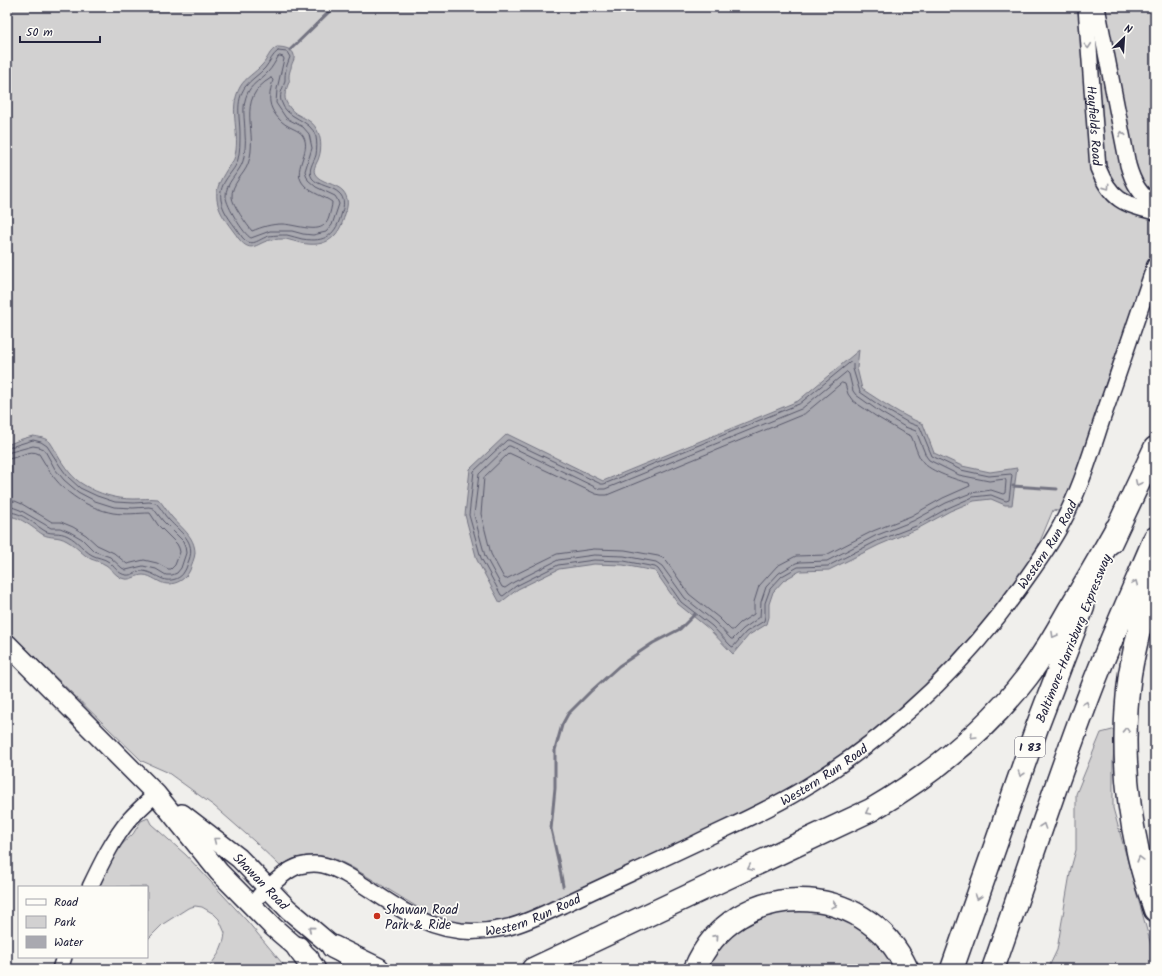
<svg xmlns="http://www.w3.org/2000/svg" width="1162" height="976" viewBox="0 0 1162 976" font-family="Kalam,sans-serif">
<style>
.built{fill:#e0e0df}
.green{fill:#d2d1d1;stroke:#7a7a86}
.water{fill:#a9a9b0;stroke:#737381}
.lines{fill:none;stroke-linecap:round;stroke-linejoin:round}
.shore{stroke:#58586a;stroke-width:1}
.stream{stroke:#737381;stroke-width:3}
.minor-casing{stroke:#22223b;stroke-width:18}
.major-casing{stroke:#22223b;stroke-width:22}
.highway-casing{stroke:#22223b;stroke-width:25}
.minor{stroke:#fdfcf7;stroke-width:15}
.major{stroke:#fdfcf7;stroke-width:19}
.highway{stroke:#fdfcf7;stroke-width:22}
.oneway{stroke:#9a9aa2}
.poi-dot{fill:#c8321e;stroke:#fdfcf7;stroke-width:1.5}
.labels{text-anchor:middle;stroke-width:3.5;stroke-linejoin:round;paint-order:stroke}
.shield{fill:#fdfcf7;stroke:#646373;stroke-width:1}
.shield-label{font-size:12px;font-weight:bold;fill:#22223b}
.street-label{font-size:13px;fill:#22223b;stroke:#fdfcf7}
.poi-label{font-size:13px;fill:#22223b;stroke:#fdfcf7;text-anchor:start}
</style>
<rect width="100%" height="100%" fill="#f0efec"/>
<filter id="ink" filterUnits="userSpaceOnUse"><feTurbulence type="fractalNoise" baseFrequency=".025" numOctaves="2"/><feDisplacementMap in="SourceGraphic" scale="8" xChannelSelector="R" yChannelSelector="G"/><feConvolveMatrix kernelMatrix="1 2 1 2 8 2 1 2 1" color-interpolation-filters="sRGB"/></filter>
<g filter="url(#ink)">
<!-- built -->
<path class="built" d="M1155,652V735L1152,685L1153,658Z"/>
<!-- green -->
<path class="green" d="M7,7H1155V243L1104,388H1108L1062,512L1053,510L1031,563L970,642L935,679L890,720L843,757L756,808L559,901L502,923L484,926L462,924L445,921L422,910L355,869L338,860L322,856H307L293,859L280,866L254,841L214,806L167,772L142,761L7,630Z
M1116,729L1113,761V808L1151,945L1155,953V969H1048L1057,950L1071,868L1076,850V794L1101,733Z
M148,818L151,824L186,855L247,921L287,969H208L219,953L224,940L225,933L219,919L214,914L202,907L195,906L188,908L163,924L147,940V887H97L117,849L133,834L141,821Z
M792,904L865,925L898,969H704L709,958L740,925Z"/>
<!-- water -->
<path class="water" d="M277,47C284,47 296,49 294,59C293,62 291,65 291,68C290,70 289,74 289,77C289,80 290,79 289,82C285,93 282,98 290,108C297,118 311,117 317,130C321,137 322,148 319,157C318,162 312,168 315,174C319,182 337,184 343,191C349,198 348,206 345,214C339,238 326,248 301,243C296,242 291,240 286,239C281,239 276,239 271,240C257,242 252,255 239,239C231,227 219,215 217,200C215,187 223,176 229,166C231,164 233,161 234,159C242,134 227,111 240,87C245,78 255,73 262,65C268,59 269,51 277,47Z
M859,350L857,368L862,389C882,402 901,415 923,424L934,453L962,466L990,472L1017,468L1012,505H1005L991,499L974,501L950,511L917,529L879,545L829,570L800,571L784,580L773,592L769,604V617L767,624L749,635L733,654L709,629L678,604L655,571L623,565L594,564L559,569L518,589L500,603L477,560L465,515L470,469L507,434L603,481L798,401Z
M33,436C39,437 46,438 50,442C53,446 56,452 58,456C64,466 73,479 84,485C99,494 116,499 133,499C142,499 149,498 158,499C163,504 166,510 171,516C180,527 195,536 195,553C195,558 191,565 190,570C186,579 177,584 168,584C159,584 152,575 143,575C137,575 131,580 125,579C117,578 112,569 106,565C101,562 96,561 91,559C83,555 76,546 67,541C57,535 51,539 42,534C33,528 17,514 7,517V445L22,439Z"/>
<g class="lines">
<!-- shore -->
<path class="shore" d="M278,51L287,52L290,57C289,60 288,62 287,65C286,69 285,74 285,77C285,78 285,79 285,80C284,87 279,93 281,101C286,120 311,118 316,137C317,142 317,149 316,155C314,162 307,170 312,178C318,186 332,186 339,193C345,198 344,206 342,212C336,235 326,243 302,239C297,238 292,236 287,235C281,235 275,235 269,236C258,239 252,249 242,237C235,225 223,214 221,200C218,181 235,173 238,159C240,151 240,142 240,134C240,118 235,102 245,87C251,79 259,75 265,68C270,62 272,55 278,51Z
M280,56L283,57L284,59L277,89L276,103L286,118L303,127L309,134L312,148L305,171L308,180L316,187L335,196L337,199L339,204L332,225L326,232L313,235L303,234L292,231H270L251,238C244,235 226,205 226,197C225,182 239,174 243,161C245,153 246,142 245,134C245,119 241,106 248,92C253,83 262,79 268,72C272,68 275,62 278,57Z
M271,78L273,80C271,87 269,95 270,102C271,111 280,122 288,126C293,129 300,131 303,136C313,152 289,170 305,186C313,194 324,196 332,202C332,207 330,212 329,217C328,220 327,223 324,225C316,233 293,224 282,224C271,224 262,227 252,231C247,225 232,204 232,197C231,184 244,175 248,164C260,132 233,100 271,78Z
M851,362L853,364V369L860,392L883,408L907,422L920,427L932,456L961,470L989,476L1011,474L1012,475L1009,500L1006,501L991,495L973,497L948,508L916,526L877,541L828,566L798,567L782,576L770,589L765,603V616L764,621L746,632L733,647L731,646L712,626L681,602L658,569L655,567L624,561L594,560L558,565L516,586L503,596L501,595L481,558L469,515L474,471L507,440H509L601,484H604L799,404Z
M847,372L849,374L853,391L856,395L880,412L905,427L916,431L926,456L929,460L959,475L989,481L1005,479L1006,481L1005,493L1003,494L991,490L971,493L946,503L913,521L875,536L827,561L800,562L796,563L779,573L766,587L761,602L760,617L743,629L733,639H731L715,622L685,598L662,566L656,562L624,556L594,555L558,560L514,582L505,588L502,587L485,556L474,515L479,474L508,446H510L599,489H605L801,409Z
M842,383L845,384L848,394L853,401L877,417L902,432L911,436C915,444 917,455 923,462C929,471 959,481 969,483L970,486L943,498L911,516L873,531L826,555L796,556L777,566L759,586L754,602V614L740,623L733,630H731L719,618L689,594L667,562L663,558L658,556L625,550L594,549L557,554L506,579L504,578L491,554L481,514L484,477L509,453L596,494L601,495H607L804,414Z
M7,448L33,440L41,442L47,446L60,466L68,477L80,488L97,496L115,502L134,503L149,502L156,503C161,508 164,515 169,520C180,532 196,541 189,560C187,564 187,568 184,572C181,578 173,581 166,580C158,578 152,572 143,571C137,571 132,576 126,575C118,574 114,566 109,562C104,558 97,558 92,555C83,550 78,541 68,536C59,531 52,535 45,531C35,525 18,509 7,513
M7,453L33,446L39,447L44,449L55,469L64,480L78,492L95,501L114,507L133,508L149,507L153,508L163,521L183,541L185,546L186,553L181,568L177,573L172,575H166L156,569L143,566L126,570L122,568L110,557L94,551L82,539L70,532L60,528H51L20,510L12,507L7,508
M7,459C18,459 29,448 39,454C43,460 46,466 50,472C65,494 88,508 113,513C126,515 138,513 150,513L158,525L177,544L179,548L180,552L175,565L171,569H168L157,563L144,560L127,564L114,553L97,545L86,535L73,527L61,522H52L22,504L15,501L7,502"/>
<!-- stream -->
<path class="stream" d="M290,50L334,7
M1013,486L1057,489
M563,886L559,864L551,829L555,788V750L562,725L568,714L590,692L619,666L653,643L680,629L695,614"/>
<defs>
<g id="minor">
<path id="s1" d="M1086,7L1098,168C1111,200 1123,204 1155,212"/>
<path d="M1097,7L1128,165C1133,183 1140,195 1155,205"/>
<path d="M90,887C101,864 113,839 129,820C137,811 147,802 156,794"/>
<path id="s2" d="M260,895C272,885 284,871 299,866C307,864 315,863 323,865C330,866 339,871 345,874C366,886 384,900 404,911C421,921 442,929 461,931C475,932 490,931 504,928C522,925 545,913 563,905C607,884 652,864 696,843C735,824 775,807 811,784C895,732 964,666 1021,586C1035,566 1050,546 1061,525C1080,491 1091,453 1103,417C1121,366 1138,315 1155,265"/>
<path d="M60,969L64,957"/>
</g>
<g id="major">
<path d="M7,644L156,794L219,872L273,927L309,958"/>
<path id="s3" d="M182,814L239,858L288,909L333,947L346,956"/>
</g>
<path id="highway" d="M1111,542L1155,448
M1155,571C1145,605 1136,640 1130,674C1122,733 1125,794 1138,852C1142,872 1149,891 1155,910
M333,947L378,969
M298,948L314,969
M533,969L871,810C931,775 985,732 1027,677C1043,656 1056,633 1069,610C1085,583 1101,556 1116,529
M695,969C734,876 866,878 907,969
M952,969L1037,727L1083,607
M993,969C1027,873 1058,775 1095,680C1114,632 1135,585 1155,538"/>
</defs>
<!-- minor casing -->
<use href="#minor" class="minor-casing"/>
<!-- major casing -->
<use href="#major" class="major-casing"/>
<!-- highway casing -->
<use href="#highway" class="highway-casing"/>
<!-- minor -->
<use href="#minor" class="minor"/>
<!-- major -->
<use href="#major" class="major"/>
<!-- highway -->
<use href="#highway" class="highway"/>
</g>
<!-- one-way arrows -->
<defs><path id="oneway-chevron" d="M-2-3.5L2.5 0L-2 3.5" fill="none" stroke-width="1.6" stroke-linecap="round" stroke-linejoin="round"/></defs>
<g class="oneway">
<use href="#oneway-chevron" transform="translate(1088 46) rotate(85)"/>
<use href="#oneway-chevron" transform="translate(1122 134) rotate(-101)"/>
<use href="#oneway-chevron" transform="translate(1107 187) rotate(55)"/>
<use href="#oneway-chevron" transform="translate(1138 483) rotate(115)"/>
<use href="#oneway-chevron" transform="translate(1135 583) rotate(-67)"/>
<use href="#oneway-chevron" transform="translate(1054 635) rotate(120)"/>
<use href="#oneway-chevron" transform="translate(1086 704) rotate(-70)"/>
<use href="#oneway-chevron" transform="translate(1126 730) rotate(-88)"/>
<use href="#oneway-chevron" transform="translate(973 736) rotate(135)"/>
<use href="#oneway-chevron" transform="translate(1021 774) rotate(109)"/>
<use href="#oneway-chevron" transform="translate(868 812) rotate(153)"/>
<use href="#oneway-chevron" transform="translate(1043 826) rotate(-71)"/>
<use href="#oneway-chevron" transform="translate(216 840) rotate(-142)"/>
<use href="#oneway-chevron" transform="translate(1140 859) rotate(-105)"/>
<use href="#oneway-chevron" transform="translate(750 868) rotate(155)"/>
<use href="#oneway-chevron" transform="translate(978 897) rotate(109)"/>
<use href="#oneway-chevron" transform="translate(834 905) rotate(17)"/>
<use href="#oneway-chevron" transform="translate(311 929) rotate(-140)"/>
<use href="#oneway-chevron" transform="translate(716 937) rotate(-48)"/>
</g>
</g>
<!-- markers -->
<circle class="poi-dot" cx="377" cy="916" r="4"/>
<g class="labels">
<!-- shield labels -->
<rect class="shield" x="1015" y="737" width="30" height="20" rx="3"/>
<g class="shield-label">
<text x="1030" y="751">I 83</text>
</g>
<!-- street labels -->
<g class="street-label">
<text dy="5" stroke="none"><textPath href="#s1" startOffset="119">Hayfields Road</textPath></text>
<text dy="5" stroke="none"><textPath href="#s2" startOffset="950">Western Run Road</textPath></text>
<text transform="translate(1073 638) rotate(-68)" y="5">Baltimore-Harrisburg Expressway</text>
<text dy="5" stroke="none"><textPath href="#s2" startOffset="626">Western Run Road</textPath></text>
<text dy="5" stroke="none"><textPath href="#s3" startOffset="104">Shawan Road</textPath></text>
<text dy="5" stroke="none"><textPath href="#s2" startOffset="302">Western Run Road</textPath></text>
</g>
<!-- poi labels -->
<g class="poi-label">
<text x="385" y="914">Shawan Road<tspan x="385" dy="15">Park &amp; Ride</tspan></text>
</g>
</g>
<!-- margin -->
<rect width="1162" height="976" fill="none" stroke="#fdfcf7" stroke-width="24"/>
<rect x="12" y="12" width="1138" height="952" fill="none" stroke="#22223b" stroke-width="1.5" filter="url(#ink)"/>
<!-- legend -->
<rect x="18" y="886" width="130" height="72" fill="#fdfcf7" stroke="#a5a5ac"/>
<rect x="26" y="899" width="20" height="6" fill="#fdfcf7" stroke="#a5a5ac"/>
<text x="54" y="906" font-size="12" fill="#22223b">Road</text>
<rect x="26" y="916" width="20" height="12" fill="#d2d1d1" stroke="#a5a5ac"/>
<text x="54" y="926" font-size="12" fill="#22223b">Park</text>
<rect x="26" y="936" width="20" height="12" fill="#a9a9b0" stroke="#a5a5ac"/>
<text x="54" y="946" font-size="12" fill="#22223b">Water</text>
<!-- north arrow -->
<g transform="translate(1124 38) rotate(25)" stroke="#fdfcf7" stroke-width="3" paint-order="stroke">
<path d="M0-3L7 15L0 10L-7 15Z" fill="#22223b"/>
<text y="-6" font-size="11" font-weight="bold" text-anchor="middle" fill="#22223b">N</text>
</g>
<!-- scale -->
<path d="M20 36v6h80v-6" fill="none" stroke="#22223b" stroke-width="2"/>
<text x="26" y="36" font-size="12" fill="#22223b" stroke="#fdfcf7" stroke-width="3" paint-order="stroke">50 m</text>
</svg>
